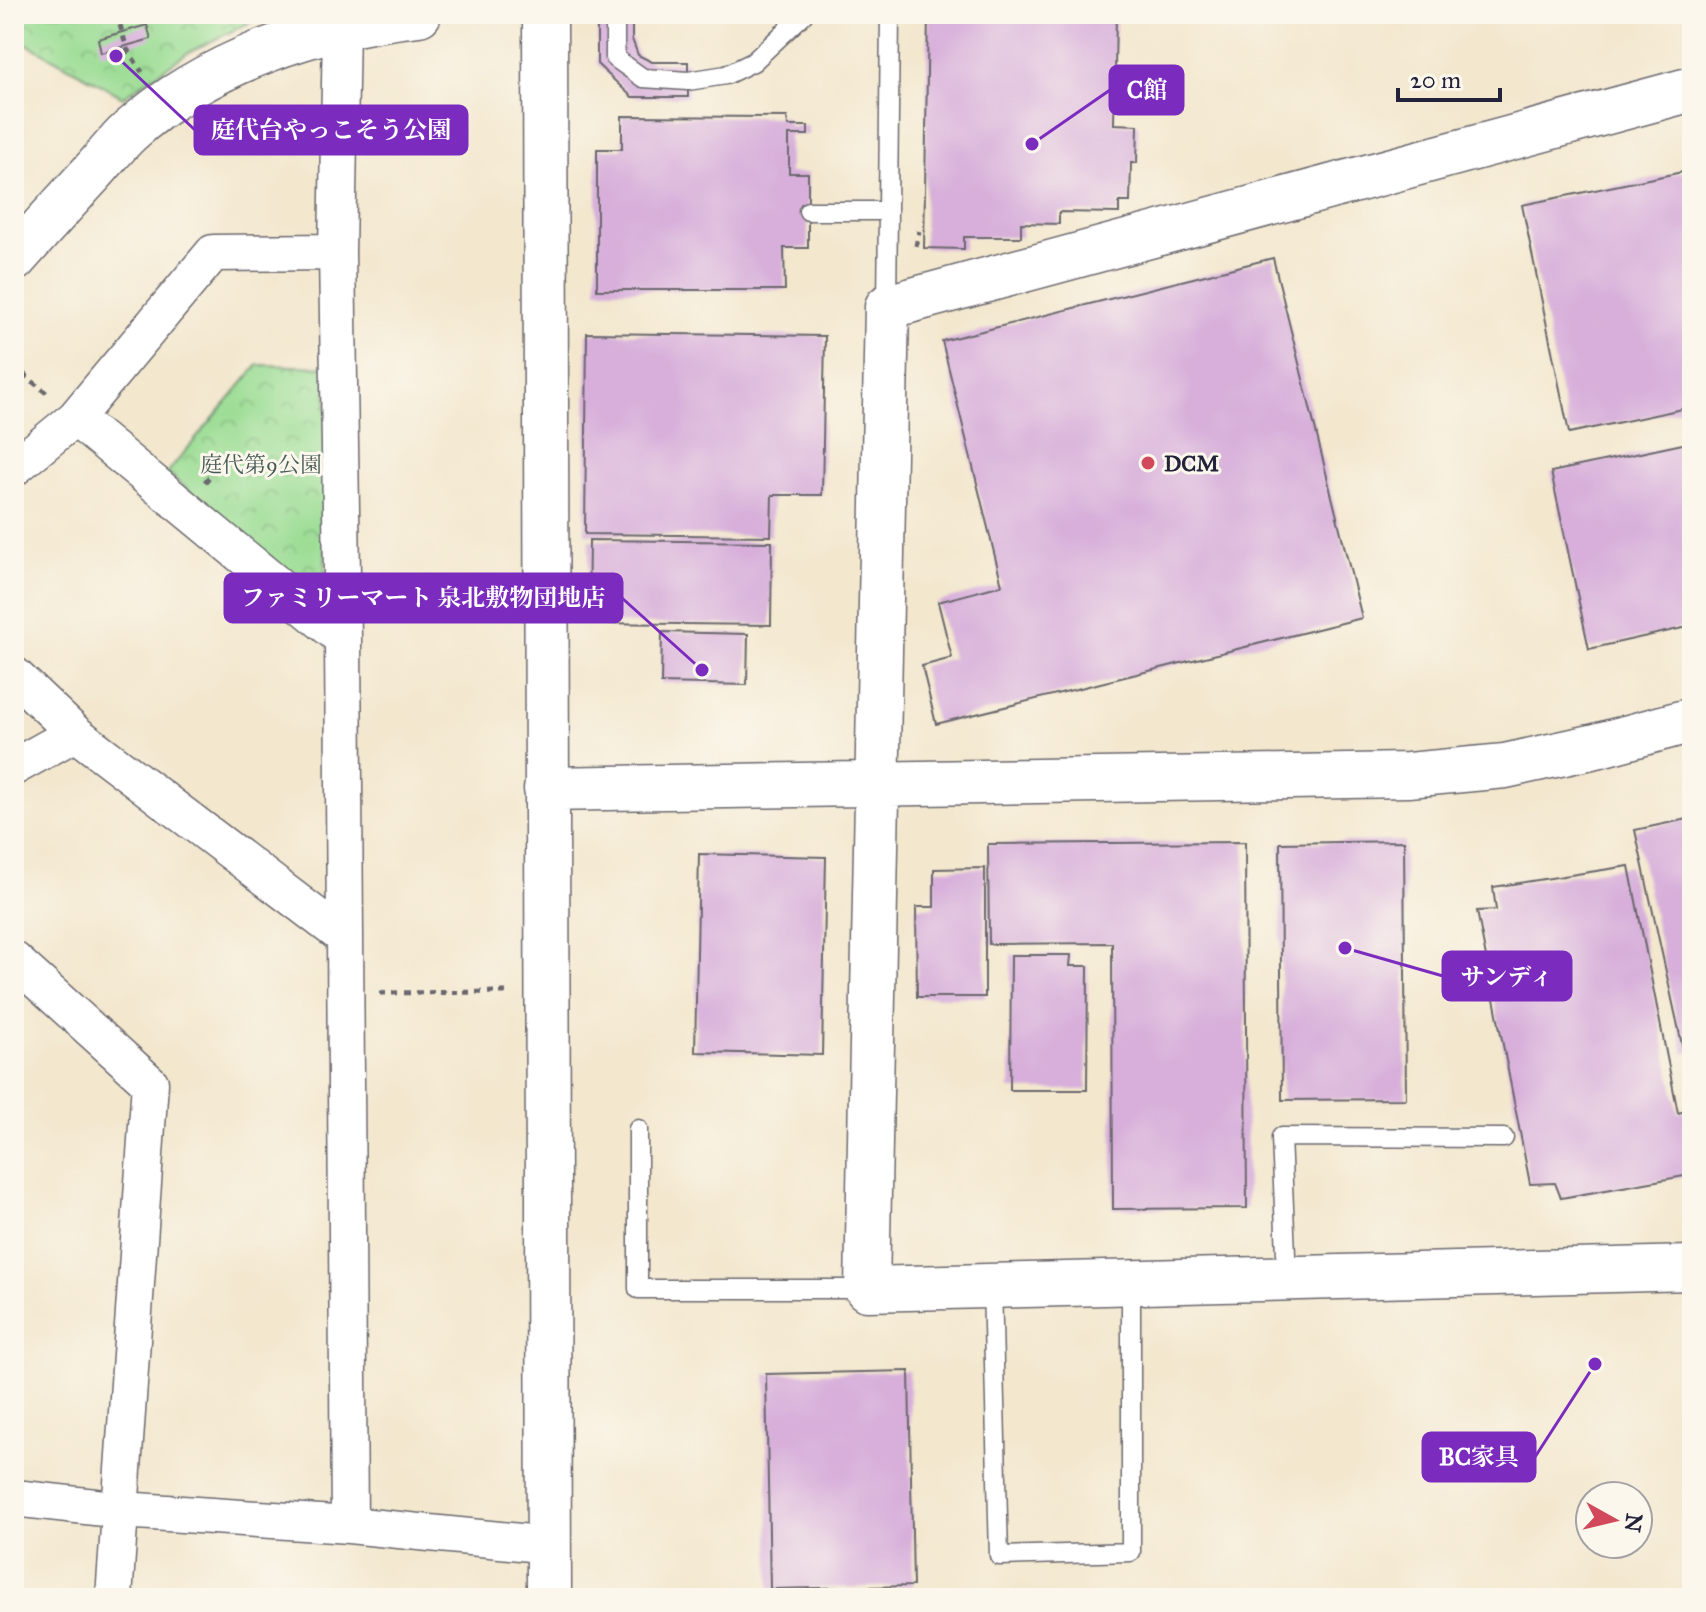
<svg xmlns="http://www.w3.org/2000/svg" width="1706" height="1612" viewBox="0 0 1706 1612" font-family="'IM FELL Great Primer','Noto Serif JP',serif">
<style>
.park{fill:url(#park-crowns);stroke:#5e8068;stroke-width:2}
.building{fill:#d7afda}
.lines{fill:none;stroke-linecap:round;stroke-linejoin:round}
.service-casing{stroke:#6b676e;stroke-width:21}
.minor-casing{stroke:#6b676e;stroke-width:39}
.tertiary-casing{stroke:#6b676e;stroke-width:47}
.path{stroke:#6b676e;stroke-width:5;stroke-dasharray:6 6;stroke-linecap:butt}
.service{stroke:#fff;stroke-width:18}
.minor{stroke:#fff;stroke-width:36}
.tertiary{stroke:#fff;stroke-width:44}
.poi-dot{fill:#d1495b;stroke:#fbf7ec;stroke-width:3}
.labels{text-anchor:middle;stroke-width:6;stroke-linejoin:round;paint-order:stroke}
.poi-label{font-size:22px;font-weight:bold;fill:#22223b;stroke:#fbf7ec;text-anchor:start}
.park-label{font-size:22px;fill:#465a56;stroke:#fbf7ec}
.leader{fill:none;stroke:#7b2cbf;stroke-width:3}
.callout-dot{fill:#7b2cbf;stroke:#fbf7ec;stroke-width:3}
.callout{fill:#7b2cbf;stroke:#7b2cbf;stroke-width:3}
.callout-label{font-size:24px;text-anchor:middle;font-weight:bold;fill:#fff}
</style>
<defs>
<pattern id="park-crowns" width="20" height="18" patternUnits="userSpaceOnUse" patternTransform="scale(2)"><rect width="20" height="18" fill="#9bdd94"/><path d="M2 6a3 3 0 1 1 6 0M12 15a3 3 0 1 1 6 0" fill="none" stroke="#85bd80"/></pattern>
</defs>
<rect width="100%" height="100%" fill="#fbf7ec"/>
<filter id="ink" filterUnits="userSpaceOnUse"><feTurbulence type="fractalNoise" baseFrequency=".0125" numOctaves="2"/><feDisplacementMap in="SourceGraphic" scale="16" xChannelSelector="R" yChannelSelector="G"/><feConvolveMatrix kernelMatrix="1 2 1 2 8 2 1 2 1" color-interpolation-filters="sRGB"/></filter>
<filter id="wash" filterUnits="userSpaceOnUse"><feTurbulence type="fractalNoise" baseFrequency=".006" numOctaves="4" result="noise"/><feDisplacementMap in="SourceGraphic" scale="32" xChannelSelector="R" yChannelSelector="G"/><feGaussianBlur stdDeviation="1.8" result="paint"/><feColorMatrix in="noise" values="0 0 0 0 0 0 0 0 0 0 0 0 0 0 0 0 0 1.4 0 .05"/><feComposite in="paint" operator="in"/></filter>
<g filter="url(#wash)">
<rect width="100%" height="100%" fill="#f3e7ce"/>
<!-- park -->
<path class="park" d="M14,14H267L189,52L123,97L14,37Z
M258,365L327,367L325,582L317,591H312L167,473Z"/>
<g id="blocks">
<!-- building -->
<path class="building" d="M597,14H632V39L638,55L652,62H688V97H632L597,64Z
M928,14H1116L1114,124L1138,125L1137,163H1131L1130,202H1119V213L1059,212V224L1021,223V237H964V249L924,248Z
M147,25L151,39L101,53L98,39Z
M622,116L787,117L788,126H808V135H789V173H808V248H784L785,290H597V149H622Z
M1692,170V407L1569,433L1522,205Z
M1273,258L1362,618L936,724L922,666L952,658L938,602L1002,585L942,341Z
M587,333L825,336L822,495H772L771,536L585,534Z
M1692,442V626L1589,649L1551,472Z
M589,540L772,542L771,625L588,623Z
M662,632L748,634L747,685L661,683Z
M1692,818V1052L1684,1054L1635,830Z
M1404,841L1406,1099L1282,1100L1280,843Z
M1245,842L1247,1208L1113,1209L1112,943L989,944L988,844Z
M699,854L826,857L822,1055L695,1052Z
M1629,866L1678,1113L1692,1109V1155L1686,1157L1690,1175L1561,1198L1555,1183L1530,1184L1477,911L1496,910L1493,887Z
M985,868V997H917L916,907H934V869Z
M1011,955H1071L1070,966H1088L1087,1090H1010Z
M909,1371L913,1586L770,1589L766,1374Z"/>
</g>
</g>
<g filter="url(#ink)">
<use href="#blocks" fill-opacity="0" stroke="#6b676e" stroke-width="2"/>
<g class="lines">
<defs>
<path id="service" d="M615,14V58L643,78L688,81L726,75L753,62L804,14
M808,211H888
M887,307L890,14
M638,1129V1289H867
M1287,1278L1281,1137L1504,1138
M992,1286L999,1556L1131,1552V1282"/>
<path id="minor" d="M341,26L337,252L343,639L349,1525
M75,418L343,639
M14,468L75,418L213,253L337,252
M14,675L75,733L344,937
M14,767L75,733
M14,960L150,1083L114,1598
M14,1498L122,1510L349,1525L550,1545"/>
<path id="tertiary" d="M545,14L549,1598
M1692,89L887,307L867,1289L1692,1268
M14,259C40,230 66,201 92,173C104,160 116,144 129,132C206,62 318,25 419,14
M546,789L1408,775L1505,766L1596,746L1692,720"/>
</defs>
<!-- service casing -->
<use href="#service" class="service-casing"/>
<!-- minor casing -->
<use href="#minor" class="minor-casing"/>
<!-- tertiary casing -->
<use href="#tertiary" class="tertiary-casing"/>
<!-- path -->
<path class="path" d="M120,25L127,49L142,72
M916,246L919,231
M14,366L50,396
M205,482L226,456
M380,993L510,992"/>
<!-- service -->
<use href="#service" class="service"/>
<!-- minor -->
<use href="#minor" class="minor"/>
<!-- tertiary -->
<use href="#tertiary" class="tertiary"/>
</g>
</g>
<!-- markers -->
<circle class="poi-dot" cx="1148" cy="463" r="8"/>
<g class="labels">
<!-- poi labels -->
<g class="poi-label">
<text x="1164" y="471">DCM</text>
</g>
<!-- park labels -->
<g class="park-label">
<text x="261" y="472">庭代第9公園</text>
</g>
</g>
<!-- callouts -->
<path class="leader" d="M1032 144L1110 90M116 56L195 130M702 670L622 598M1345 948L1443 976M1595 1364L1535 1457"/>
<g class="callout-dot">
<circle cx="1032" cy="144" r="8"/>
<circle cx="116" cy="56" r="8"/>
<circle cx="702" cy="670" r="8"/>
<circle cx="1345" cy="948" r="8"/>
<circle cx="1595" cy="1364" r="8"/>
</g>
<g class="callout">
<rect x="1110" y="66" width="73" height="48" rx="8"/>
<rect x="195" y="106" width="272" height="48" rx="8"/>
<rect x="225" y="574" width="397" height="48" rx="8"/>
<rect x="1443" y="952" width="128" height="48" rx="8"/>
<rect x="1423" y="1433" width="112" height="48" rx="8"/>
</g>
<g class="callout-label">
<text x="1147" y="98">C館</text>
<text x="331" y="138">庭代台やっこそう公園</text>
<text x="423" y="606">ファミリーマート 泉北敷物団地店</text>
<text x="1507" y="985">サンディ</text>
<text x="1479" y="1465">BC家具</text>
</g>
<!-- margin -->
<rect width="1706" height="1612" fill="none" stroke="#fbf7ec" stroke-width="48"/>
<!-- north arrow -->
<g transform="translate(1614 1520) rotate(98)"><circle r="38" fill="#fbf7ec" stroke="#a4a2a5" stroke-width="2"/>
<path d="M0-6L14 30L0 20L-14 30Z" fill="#d1495b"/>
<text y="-12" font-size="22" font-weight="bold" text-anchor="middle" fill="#22223b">N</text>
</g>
<!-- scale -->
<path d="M1398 88v12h102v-12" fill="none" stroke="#22223b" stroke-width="4"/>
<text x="1410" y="88" font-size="24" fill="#22223b" stroke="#fbf7ec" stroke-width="6" paint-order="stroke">20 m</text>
</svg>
